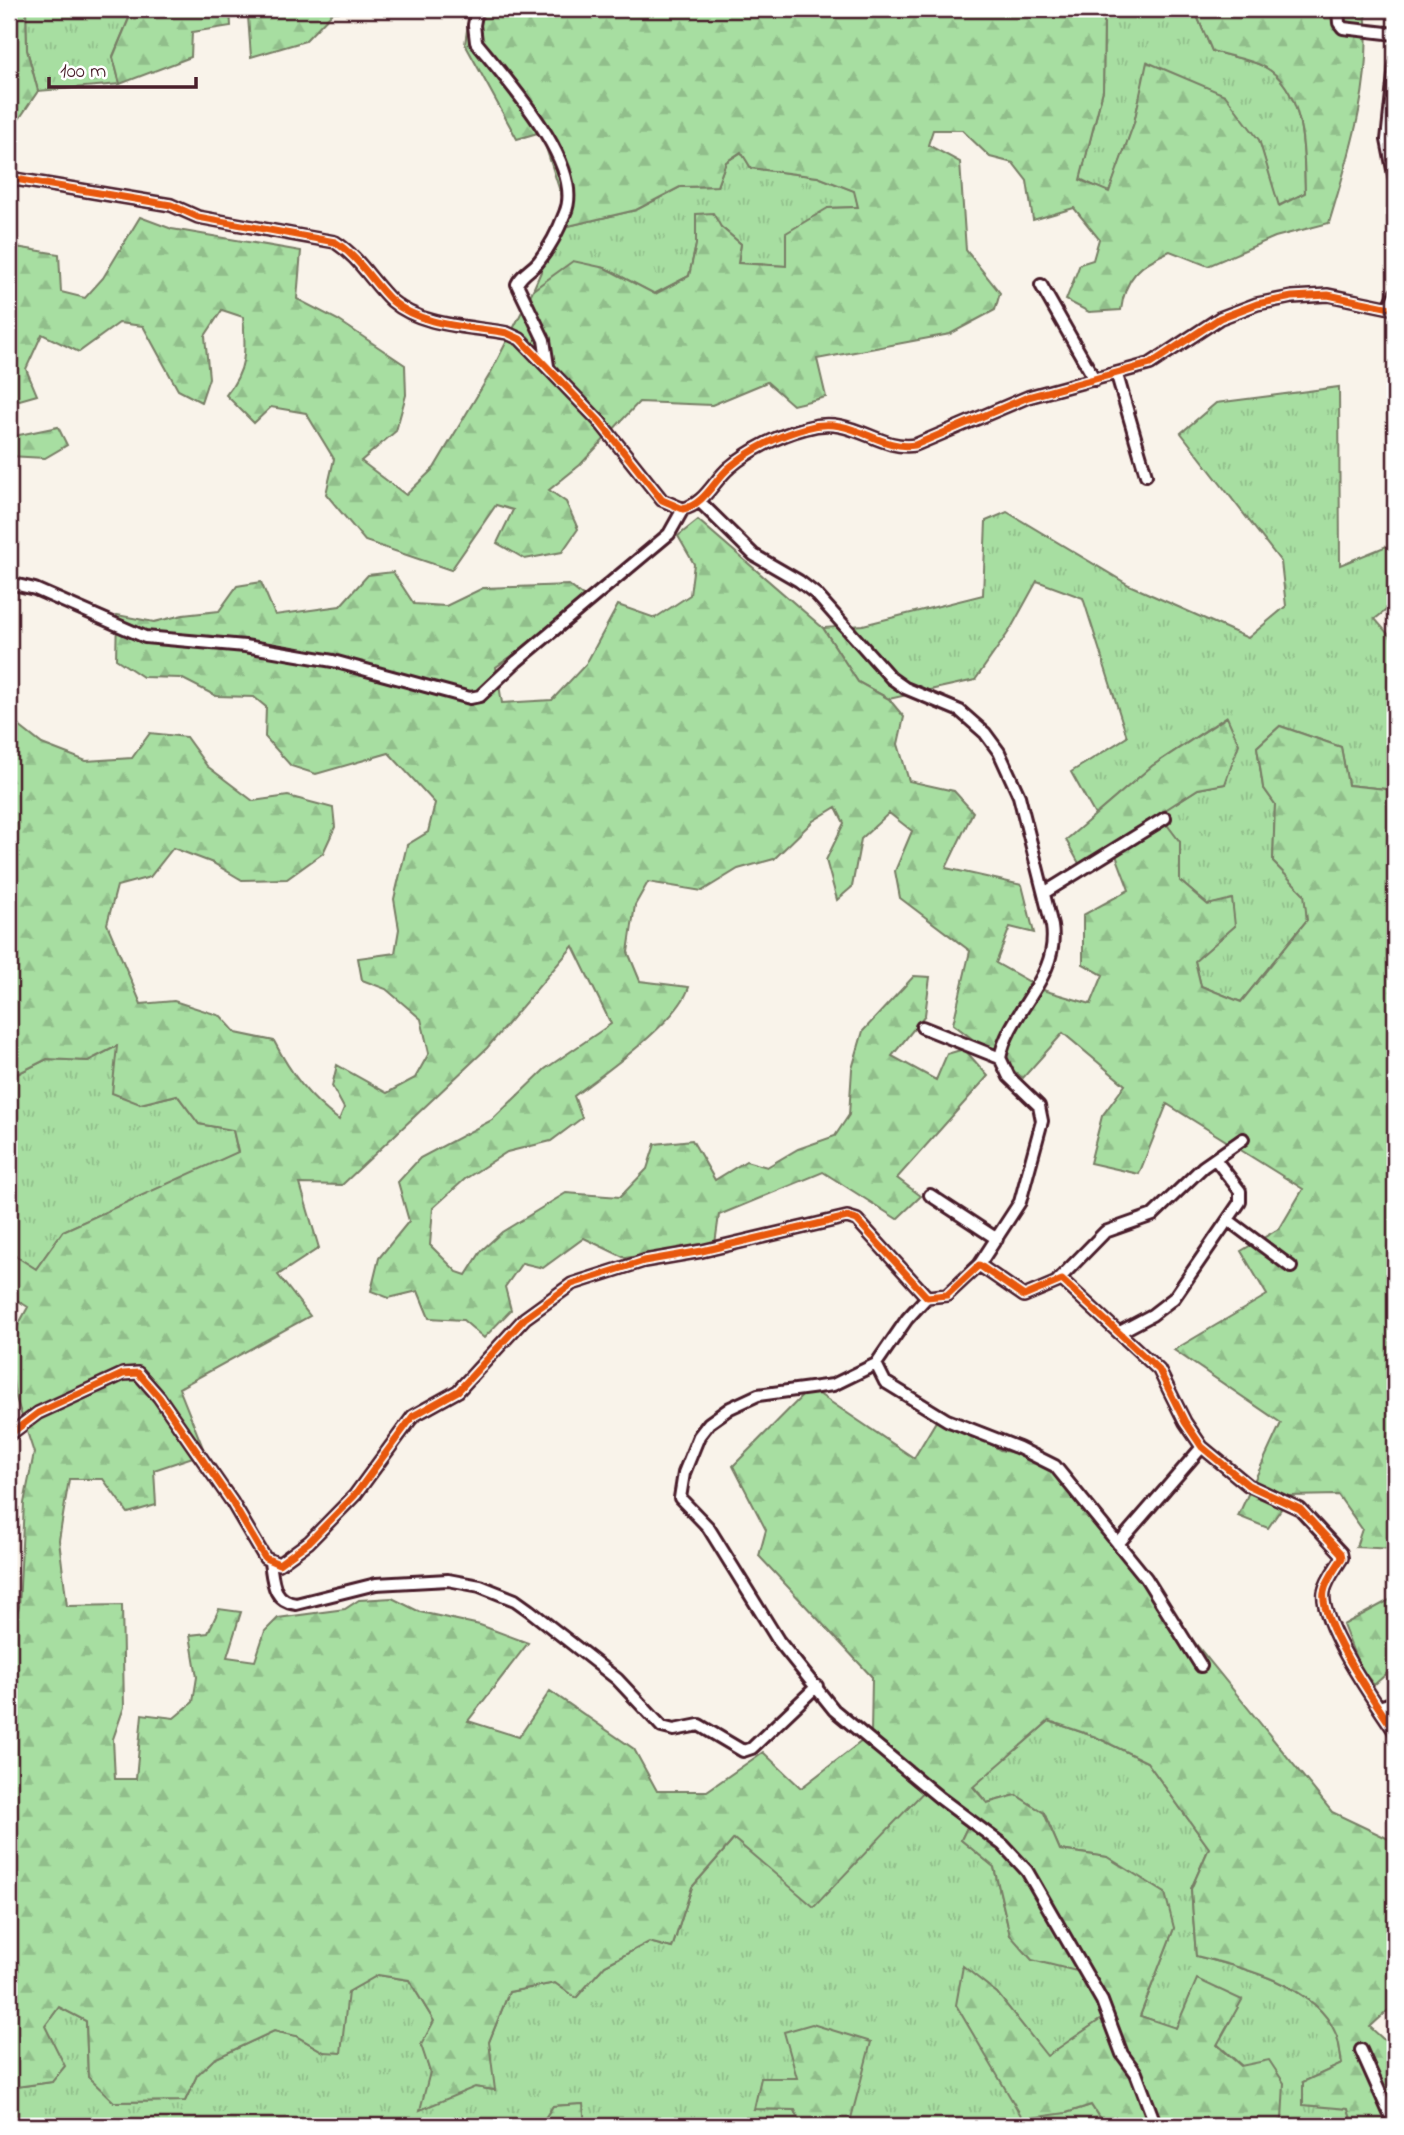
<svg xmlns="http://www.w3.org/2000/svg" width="1404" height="2135" viewBox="0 0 1404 2135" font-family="'Indie Flower',sans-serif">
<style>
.grass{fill:url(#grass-tufts);stroke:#787e66;stroke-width:2}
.forest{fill:url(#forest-firs);stroke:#787e66;stroke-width:2}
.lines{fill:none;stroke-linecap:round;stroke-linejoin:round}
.street-casing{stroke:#4a1f2b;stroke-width:16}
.street{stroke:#fff;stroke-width:10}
.cycleway-casing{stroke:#fff;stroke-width:11}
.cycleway{stroke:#e8590c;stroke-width:7}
</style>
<defs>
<pattern id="grass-tufts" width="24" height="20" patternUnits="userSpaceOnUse" patternTransform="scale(1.75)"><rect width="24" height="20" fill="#a7dea1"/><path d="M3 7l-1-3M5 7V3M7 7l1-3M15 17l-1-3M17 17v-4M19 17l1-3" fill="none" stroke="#91be8b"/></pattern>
<pattern id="forest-firs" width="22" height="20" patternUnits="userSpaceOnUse" patternTransform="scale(1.75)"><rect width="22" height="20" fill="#a7dea1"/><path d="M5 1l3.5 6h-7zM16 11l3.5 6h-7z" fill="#91be8b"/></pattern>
</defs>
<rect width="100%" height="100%" fill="#f9f3ea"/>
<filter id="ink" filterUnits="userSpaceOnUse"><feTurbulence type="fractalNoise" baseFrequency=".0143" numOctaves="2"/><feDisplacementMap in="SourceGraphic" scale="14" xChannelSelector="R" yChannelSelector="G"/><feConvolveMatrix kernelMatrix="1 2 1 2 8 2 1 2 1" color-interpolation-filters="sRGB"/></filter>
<g filter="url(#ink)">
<!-- grass -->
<path class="grass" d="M26,9H129L130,16L113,56L120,84L38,91L27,50Z
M1101,9L1195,11L1212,51C1228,56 1250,59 1265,67C1306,90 1304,153 1305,193L1278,206L1259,140L1148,62L1134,123L1109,193L1080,179L1103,90L1104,18Z
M742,152L751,168L818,177L855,191L858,207L828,208L786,266L738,263L741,244L721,227L696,215V245L689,276L654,294L605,268L533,290L560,228L636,210L680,187L717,186L726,162Z
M1339,387L1340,565L1387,546L1395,532V608H1389L1375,619L1395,642V790L1348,785L1341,747L1280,726L1257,747L1263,787L1275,804L1273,862L1305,894L1307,920L1241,1002L1201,986L1195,961L1234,926L1232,900L1208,905L1180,881V842L1158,814L1198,789L1225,784L1226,717L1152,766L1095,815L1071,772L1127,737L1083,598L1037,581L1010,630L975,680L889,699L858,682L823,628L863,625L983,595L986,521L1007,512L1129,585L1248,638L1286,606L1281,562L1181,433L1216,403Z
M117,1046L140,1104L177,1095L199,1124L233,1130L238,1153L63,1231L36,1269L9,1252V1078L47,1059L88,1061Z
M1049,1721L1096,1737L1147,1762L1209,1848L1191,1889L1196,1956C1242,1967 1315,1985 1336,2032C1340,2041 1340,2054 1342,2064L1303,2082L1348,2109L1353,2126H1264L1282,2120L1242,2066L1217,2044L1241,2000L1176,2028L1140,2016L1174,1928L1107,1857L1060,1850L1044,1813L1016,1795L987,1803L973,1786Z
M930,1785L973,1815L961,1840L994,1867L1010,1935L1089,1973L1110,2013L1047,2057L997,1993L962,1967L1066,2113L1091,2105L1102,2122L1099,2126H849L850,2121L797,2078L755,2109L795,2110L802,2126H585L582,2104L553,2106L540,2126H9V2088L52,2082L45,2026L59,2007L86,2021L88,2076L114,2102L185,2101L197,2075L214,2059L274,2031L296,2036L324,2052L348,1992L378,1975L409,1980L434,2021L422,2045L430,2072L475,2087L494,2090L489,2042L509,1992L555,1983L576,1998L605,1965L649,1942L672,1948L692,1887L734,1839L757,1856Z"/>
<!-- forest -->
<path class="forest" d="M9,9H26L27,50L38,91L9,134Z
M129,9H230L231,26L192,32L191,57L120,84L113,57L130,16Z
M254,9H386L333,12L305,41L251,57L248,16Z
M470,9H1101L1104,18L1103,90L1080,180L1109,192L1134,123L1147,62L1225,95L1259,140L1279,206L1305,193C1304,153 1306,90 1265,67C1250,59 1228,56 1212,51L1195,11L1173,9H1365C1373,82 1350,153 1329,223L1275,237L1208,266L1170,251C1140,264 1125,277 1121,310L1089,312L1066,300L1080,264L1093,260L1099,239L1074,208L1033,220L1027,181L1013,163L990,157L962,130H933L928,145L960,162L966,250L1000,293L995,310L950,334L817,359L826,397L793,405L767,382L712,405L639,402L580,465L549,490L566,502L578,529L562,552L525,559L497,543L513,510L496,505L451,570L365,541L326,494L334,459L306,413L271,407L254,423L226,395C247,370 246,350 243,317L222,310L205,336L209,378L201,402L178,390L143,326L119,323L79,352L42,334L26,369L37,395L9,403L10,246L59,254L61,292L85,298L103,278L140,217L172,229L301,251L297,299L338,320L405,365L406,395L396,431L361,461L406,495L434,468L490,374L533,290L573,261L605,268L655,294L689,276L696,245V214L713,213L721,227L741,244L738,263L786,266V233L828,208L858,207L854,191L818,177L751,168L741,152L726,162L717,186L680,187L636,210L560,228L565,207L541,132L517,139L465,44Z
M58,427L67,445L45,458L9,456V437Z
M698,520L823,628L858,682L889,699L904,717L898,744L909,781L954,791L973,812L946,868L1022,885L1034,933L1010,927L996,963L1046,991L1091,1004L1103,975L1083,964V915L1129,890L1114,850L1081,867L1066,840L1152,766L1227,717L1239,744L1225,784L1198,789L1159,814L1180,842V881L1208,905L1232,899L1235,926L1195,961L1201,986L1241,1002L1307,920L1304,894L1273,862L1275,804L1263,787L1257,747L1280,726L1341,747L1348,785L1395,790V1549L1356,1547L1362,1529L1338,1495L1290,1496L1268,1528L1238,1516L1281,1423L1174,1350L1267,1295L1241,1251L1280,1228L1303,1189L1167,1104L1139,1174L1090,1163L1102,1116L1125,1085L1063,1033L1023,1078L953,1024L970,951L900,898L895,871L912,831L889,813L861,839L852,887L837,900L826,860L844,823L836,807L813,821L774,859L738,869L702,891L648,882L635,905L628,952L640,981L689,987C679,1021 604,1073 574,1096L582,1118L551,1141L507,1152L465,1179L433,1208L430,1245L457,1272L466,1275L482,1250L502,1232L566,1193L620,1197L647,1169L655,1144L692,1140L715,1180L746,1161L767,1167L798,1149L835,1136L849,1115L852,1069L863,1031L914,976L930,977L925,1015L892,1056L936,1080L947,1054L964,1049L988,1076L897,1178L921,1196L897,1219L823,1172L719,1215L715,1244L625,1258L584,1238L543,1268L522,1263L505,1287L511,1310L484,1338L463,1320L429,1318L418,1291L389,1298L371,1291L379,1258L409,1221L398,1182L420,1158L492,1120L545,1069L611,1024L573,946L487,1048L342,1185L300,1184L319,1248L278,1275L310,1316L179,1388L205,1453L154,1470L156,1505L128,1513L103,1479H69L59,1540L67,1606L122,1605L124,1707L113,1739L115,1779H136L142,1714L174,1718L193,1702L197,1677L190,1635L208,1633L219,1609L241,1612L227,1657L255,1661L265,1631L278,1618L345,1609L359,1600L392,1598L420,1612L480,1625L528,1643L468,1721L519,1737L550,1691L634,1749L657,1791H707L763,1752L801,1788L871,1734L872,1677L759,1556L766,1530L733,1466L810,1388L914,1458L941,1413L1000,1450L1047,1460L1332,1812L1395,1842V2004L1370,2027L1395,2050V2126H1353L1348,2109L1303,2105V2082L1342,2064C1340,2054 1340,2041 1335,2032C1315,1985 1242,1967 1196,1956L1191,1889L1209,1848L1147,1762L1096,1737L1049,1721L973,1787L987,1803L1016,1795L1044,1813L1060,1850L1107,1857L1165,1893L1174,1928L1140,2016L1176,2028L1197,1979L1242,2000L1217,2045L1241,2066L1269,2060L1284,2083L1282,2120L1264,2126H1099L1102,2122L1091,2105L1066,2113L1023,2119L956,2005L963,1966L997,1993L1047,2056L1110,2013L1089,1974L1032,1960L1010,1935L994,1867L961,1840L973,1815L930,1785L814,1907L734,1839L692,1887L672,1948L649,1942L605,1965L576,1998L555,1983L509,1992L489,2042L495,2090L475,2087L420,2110L430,2072L421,2045L434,2021L409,1980L378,1975L348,1992L341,2053L324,2052L296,2036L274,2031L214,2059L197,2075L185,2101L114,2102L88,2077L86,2021L59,2007L45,2026L65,2066L52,2082L9,2088V1634L19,1607L24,1503L34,1453L15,1395L9,1349V1342L28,1307L9,1295V1252L36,1269L63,1231L238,1152L233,1130L199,1124L177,1095L140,1104L112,1093L117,1046L88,1061L47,1059L9,1078V718L42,744L86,761L132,758L150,733L186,737L207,766L253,801L288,796L333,808L335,827L323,853L287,879L242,880L213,863L173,848L150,877L117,886L107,924L141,1004L174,1001L221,1016L236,1033L274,1041C291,1074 309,1098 339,1120L344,1108L332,1086L337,1065L387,1093L415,1078L429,1053L421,1019L386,989L362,980L358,958L395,953L399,929L394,899L407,845L428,832L435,803L389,753L316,774L291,766L265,737L266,707L254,697L216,696L181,678L143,677L116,659L117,615L154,622L183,615L219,611L237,586L261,582L275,615L340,606L368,575L393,572L414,604L446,606L483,588L569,585L584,597L567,617L496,667L502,703L552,700L586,664L618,605L655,618L690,595L694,564L678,536Z
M1395,1597V1666L1374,1685L1359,1666L1343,1625Z
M812,2024L871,2042L849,2126H802L795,2110L754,2109L761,2078H797L784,2032Z
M583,2104L585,2126H540L553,2106Z"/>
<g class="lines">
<defs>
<path id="street" d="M477,9L474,25L476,42C505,78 586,166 565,213C559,229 550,247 539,261C532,270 522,273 517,284L544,340L548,366
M1338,9L1339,23L1343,28L1395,34
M1395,65L1387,140L1395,180
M9,178L171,205L198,217L335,242C359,257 372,282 392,301C422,327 470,326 507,333L520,339L599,421L662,500L683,509C705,504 714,480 730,467C751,449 780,435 806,428C853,414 877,451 915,445L1028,397L1150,364L1220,318L1257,304L1292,297L1328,295L1395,309
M1041,285L1095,380
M1389,307L1395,294
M1117,375L1146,475
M699,501L754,555L799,581L816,594L891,678L905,688L960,711L985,733L999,752L1019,796L1052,926C1060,978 1009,1010 1000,1058L1009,1077L1039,1106L1042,1121L1020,1202L979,1265
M9,583L35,589L145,637L245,646L333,661L470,698L480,696L517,661L669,534L683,509
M1044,893L1165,818
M922,1027L1000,1058
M930,1195L997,1239
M1228,1220L1291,1267
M1058,1280L1105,1232L1153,1215L1203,1167L1243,1139
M927,1297L907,1319L876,1364L833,1385L758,1395L730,1408L709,1423L699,1436L684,1473L680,1498L708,1527L778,1640L834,1710L940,1798L1003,1845L1027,1871L1102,2001L1122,2054L1136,2073L1156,2126
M1120,1332L1152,1315L1174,1298L1240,1202V1191L1215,1159
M876,1364L885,1382L947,1420L1019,1448L1055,1466L1146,1578L1201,1666
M9,1435L38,1413L123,1374L138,1373L159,1397L232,1502L265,1558L279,1564L309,1542L355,1495L413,1416L458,1391L525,1318L572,1284L644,1261L702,1251L847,1217L857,1220L927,1297L947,1295L979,1265L1024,1296L1062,1280L1159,1370L1185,1422L1202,1447L1248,1485L1300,1509L1341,1553L1342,1558C1336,1568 1326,1580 1324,1592C1319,1623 1377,1705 1395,1732
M1118,1544L1202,1447
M270,1562C273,1582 273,1601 296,1604L376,1584L448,1580L480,1586L515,1600L529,1610L617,1679L662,1727L674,1730L699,1725L743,1751L752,1748L817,1686
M1379,1707L1395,1702
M1361,2050L1395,2126"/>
</defs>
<!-- street casing -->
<use href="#street" class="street-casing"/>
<!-- street -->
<use href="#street" class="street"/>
<defs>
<path id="cycleway" d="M9,178L171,205L198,217L335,242C359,257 372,282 392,301C422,327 470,326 507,333L520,339L599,421L662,500L683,509C705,504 714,480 730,467C751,449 780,435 806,428C853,414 877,451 915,445L1028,397L1150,364L1220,318L1257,304L1292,297L1328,295L1395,309
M9,1435L38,1413L123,1374L138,1373L159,1397L232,1502L265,1558L279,1564L309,1542L355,1495L413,1416L458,1391L525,1318L572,1284L644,1261L702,1251L847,1217L857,1220L927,1297L947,1295L979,1265L1024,1296L1062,1280L1159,1370L1185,1422L1202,1447L1248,1485L1300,1509L1341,1553L1342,1558C1336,1568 1326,1580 1324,1592C1319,1623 1377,1705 1395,1732"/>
</defs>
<!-- cycleway casing -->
<use href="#cycleway" class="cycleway-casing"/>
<!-- cycleway -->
<use href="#cycleway" class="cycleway"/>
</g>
</g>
<!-- margin -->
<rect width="1404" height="2135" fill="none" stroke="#fff" stroke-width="35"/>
<rect x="18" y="18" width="1369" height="2100" fill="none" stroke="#4a1f2b" stroke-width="2.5" filter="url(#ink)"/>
<!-- scale -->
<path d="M49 77v10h147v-10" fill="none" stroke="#4a1f2b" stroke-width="3.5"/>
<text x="60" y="77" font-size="21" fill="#4a1f2b" stroke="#ffffff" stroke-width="5" paint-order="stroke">100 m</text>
</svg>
